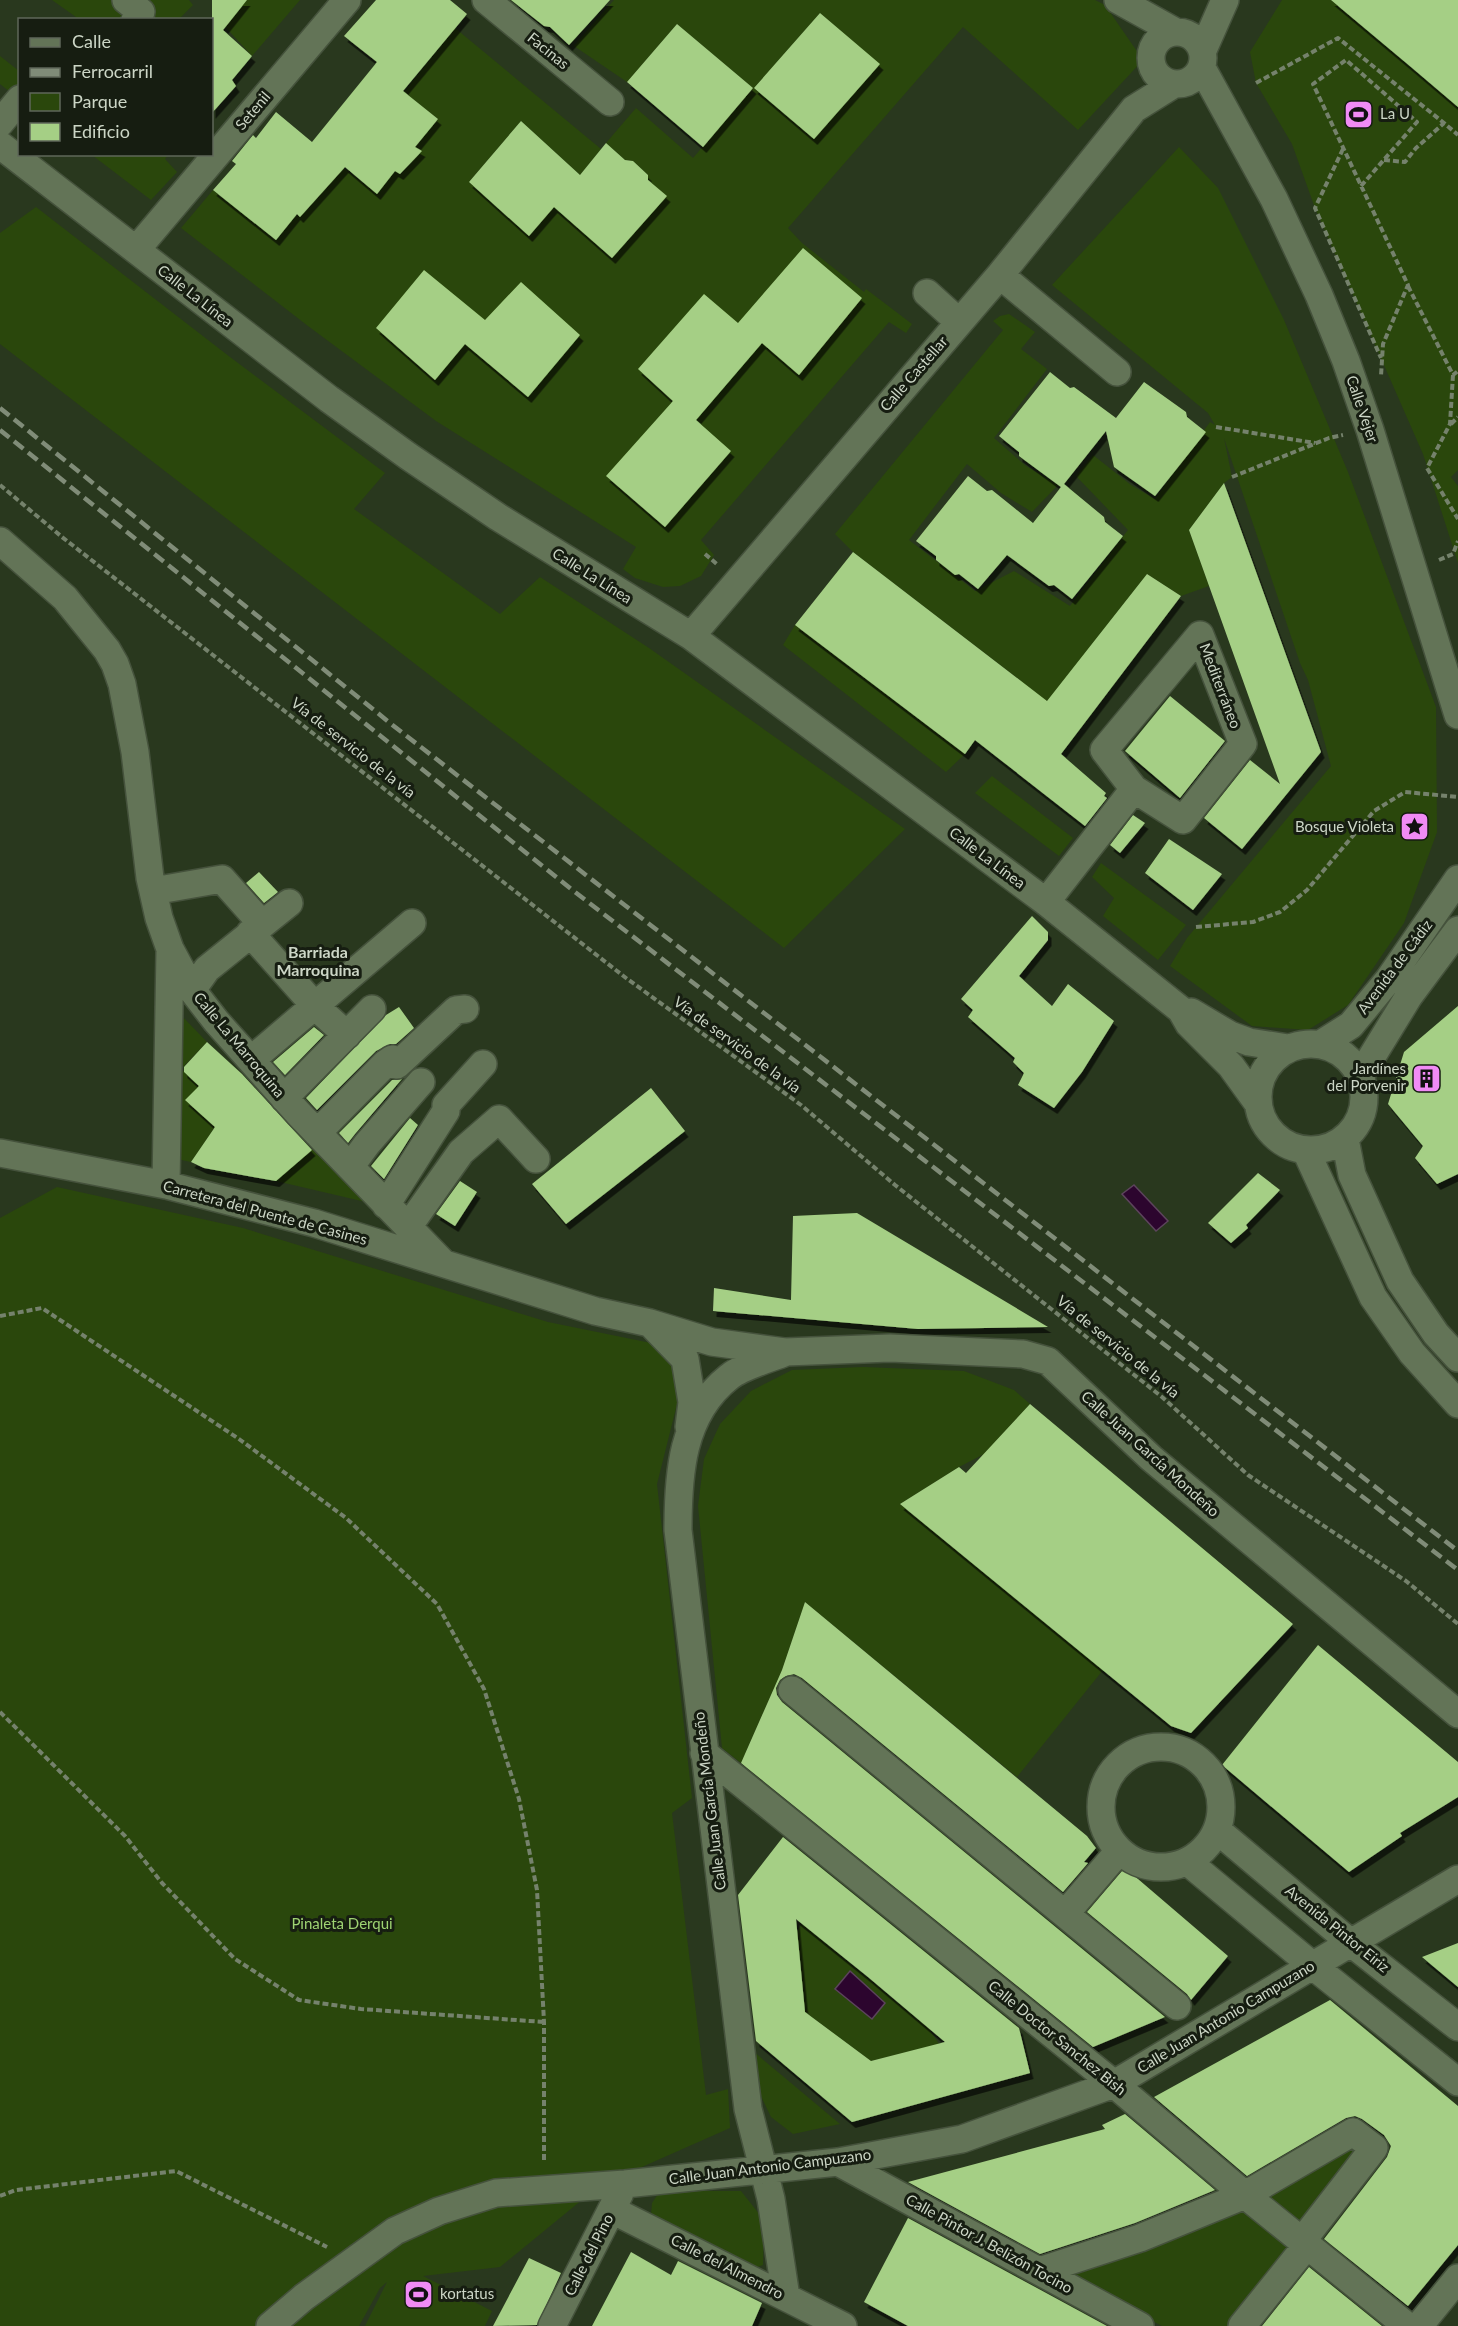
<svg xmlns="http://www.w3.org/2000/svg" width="1458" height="2326" viewBox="0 0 1458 2326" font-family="Lato,sans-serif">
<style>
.green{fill:#2a470c;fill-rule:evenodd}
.water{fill:#2c052e;stroke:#5c445c;stroke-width:1.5}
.building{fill:#a5cf85;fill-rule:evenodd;filter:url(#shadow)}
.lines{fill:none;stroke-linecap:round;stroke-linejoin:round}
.minor-casing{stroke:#45523c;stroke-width:30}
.path{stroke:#75826c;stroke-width:4;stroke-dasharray:6 3;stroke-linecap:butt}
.minor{stroke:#637457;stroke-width:27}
.rail{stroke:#808c78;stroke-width:4.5;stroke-dasharray:12 6;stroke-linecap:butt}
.labels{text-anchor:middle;stroke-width:6;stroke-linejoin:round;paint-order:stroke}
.street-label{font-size:15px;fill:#ccd6c6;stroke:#161d11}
.poi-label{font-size:15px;fill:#ccd6c6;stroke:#161d11;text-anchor:start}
.park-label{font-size:15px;fill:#9ed372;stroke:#161d11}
.neighbourhood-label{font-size:16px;font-weight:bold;fill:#ccd6c6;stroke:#161d11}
</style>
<defs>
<filter id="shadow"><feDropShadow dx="3.5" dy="6" stdDeviation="0" flood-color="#0009"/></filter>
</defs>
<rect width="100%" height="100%" fill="#29381e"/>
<!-- green -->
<path class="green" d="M52,0H189L193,5L179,19L75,20L76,17Z
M247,0H300L252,56L220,21Z
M614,0H1095L1105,5L1143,60L1078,130L963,27L788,228L802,243L864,292L866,289L912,324L906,333L889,322L701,540L714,555L701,576L680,586L663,587L635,578L623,569L636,547L436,421L308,326L181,228L213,190L276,240L297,214L300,217L320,195L338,164L377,193L395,171L401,174L421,152L415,147L438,119L404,92L455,28L601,149L580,175L521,121L469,182L529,236L554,207L666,196L648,180V175L633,161L625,160L606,143L636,108L693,158L753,88L677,24L627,82L574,46ZM820,13L879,64L814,139L754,88Z
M1282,0H1331L1458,107V470L1451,477L1458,486V563L1423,454L1315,208L1292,144L1256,83L1250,52Z
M0,56L19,71V99L0,84Z
M1179,147L1218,188L1284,320L1348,472L1436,707L1437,832L1404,923L1348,1005L1308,1030L1252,1026L1170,966L1187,938L1331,766L1308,680L1300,663L1224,438L1232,477L1224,483L1189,530L1209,586L1181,596L1147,574L1001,760L1020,680L853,552L835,534L1003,330L993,321L1000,316L1009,314L1035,332L1021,349L1047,369L994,438L1026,466L1058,485L1032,512L1001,493L967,464L909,540L975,591L1014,571L1070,606L1128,530L1076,476L1093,455L1131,485L1155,499L1210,422L1215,425L1208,413L1052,285Z
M92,155H168L165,159L177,172L151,200Z
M36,207L230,357L385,473L354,509L500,614L540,577L649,648L905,829L784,948L0,344V233Z
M795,625L965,754L946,772L783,645Z
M992,776L1073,838L1059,856L975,793Z
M1101,863L1186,925L1158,960L1103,916L1114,898L1092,877Z
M178,1012L207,1042L181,1069L199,1086L215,1127L191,1162L177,1159Z
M313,1149L370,1203L276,1181Z
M57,1187L243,1228L548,1322L651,1343L685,1372L657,1484L692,1798L672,1813L706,2095L728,2089L730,2128L599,2186L500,2267L423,2276L492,2311L485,2326H365L387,2282L380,2288L359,2326H0V1218Z
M863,1367L964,1371L1014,1390L1030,1404L984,1454L959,1467L900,1504L1103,1670L1017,1777L805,1602L782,1670L741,1763L722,1748L698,1506L704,1459L720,1424L751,1391L792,1370Z
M802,1924L929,2029L939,2044L871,2061L805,2012L797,1931Z
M754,2052L840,2124L793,2134L771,2117L760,2094Z
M1352,2142L1362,2149L1303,2227L1262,2196Z
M660,2191H741L764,2220L763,2265L752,2269L651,2215L652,2203Z
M1241,2206L1292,2248L1228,2326H1162L1058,2272Z"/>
<!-- water -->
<path class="water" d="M1134,1185L1168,1221L1156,1231L1122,1194Z
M850,1971L885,2003L872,2019L835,1989Z"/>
<!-- building -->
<path class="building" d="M212,0H247L223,30L252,56L232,80L236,86L212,113Z
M376,0H450L467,14L403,91L438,119L415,147L422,151L400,174L395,171L377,194L345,167L300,217L297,214L276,240L213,190L236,164L232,161L253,135L256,138L276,112L312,142L377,62L344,36Z
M511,0H610L569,45L550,27L544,26Z
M1331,0H1458V107L1411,67Z
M820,13L880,64L814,139L754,88Z
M677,24L753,88L703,147L627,82Z
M521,121L580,175L606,143L625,160L633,161L648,175V180L667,196L612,258L554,207L529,236L469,182Z
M803,248L862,298L799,375L762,343L696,420L731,451L665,527L606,476L673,401L638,369L704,294L738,323Z
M424,270L485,320L521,282L580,335L528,397L465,344L435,380L376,328Z
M1050,372L1070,388L1074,387L1116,418L1144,382L1186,412L1187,417L1206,432L1155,496L1114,467L1106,431L1064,484L1104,517L1105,522L1123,536L1072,599L1054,585L1049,586L1007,555L978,589L959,574L955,575L936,560V556L916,541L968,476L987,491L992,490L1033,523L1061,487L1019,456V452L999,436Z
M1224,483L1321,752L1242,849L1204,818L1250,760L1280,784L1189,530Z
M853,552L1047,701L1147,574L1181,596L1061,754L1106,793L1104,796L1107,798L1085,826L975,740L965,754L795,625Z
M1170,696L1225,741L1180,798L1125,751Z
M1133,815L1145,823L1120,853L1110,845Z
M1169,839L1222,874L1193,910L1145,873Z
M259,872L278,892L264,903L246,883Z
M1032,916L1048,932V940L1019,976L1052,1006L1068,984L1114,1021L1082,1072L1054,1108L1018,1085L1024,1073L1013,1062L1015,1058L968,1017L973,1010L961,999Z
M1458,1006V1174L1437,1184L1415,1158L1423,1146L1388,1104L1404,1052Z
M399,1007L414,1028L396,1044H390L376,1051L317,1110L306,1098L386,1015Z
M314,1027L324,1035L285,1075L273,1062Z
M207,1042L242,1074L312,1150L276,1181L204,1168L191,1162L215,1127L185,1100L199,1086L184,1072V1067Z
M402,1079L355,1134L348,1143L339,1133L392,1080Z
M651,1088L685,1131L566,1224L532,1184Z
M410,1118L418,1125L384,1179L371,1166Z
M1258,1173L1280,1190L1246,1225L1248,1228L1231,1243L1208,1223Z
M460,1181L477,1192L455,1226L436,1214Z
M857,1213L1048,1327L918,1329L713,1311L714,1288L791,1300L793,1216Z
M1030,1404L1293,1624L1191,1733L1171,1726L900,1504L959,1467L966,1473Z
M805,1602L1087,1836L1096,1848L1084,1862L1088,1863L1063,1892L802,1678L794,1674L786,1676L780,1680L776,1688L777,1695L782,1702L1165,2017L1093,2047L741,1763L782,1670Z
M1318,1645L1458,1762V1797L1400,1833L1402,1836L1349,1872L1222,1765Z
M783,1837L1019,2028L1030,2073L852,2122L756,2041L738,1895ZM796,1919L868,1977L945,2042L871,2061L805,2012Z
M1122,1871L1131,1873L1228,1956L1191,2000L1187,1994L1087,1912Z
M1458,1943V1987L1422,1957Z
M1330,2000L1458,2106V2245L1408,2306L1324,2239L1387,2157L1391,2146L1384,2135L1362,2119L1355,2116L1346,2118L1247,2176L1154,2097Z
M1125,2114L1215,2190L1135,2223L1040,2254L908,2182L1105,2129L1102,2125Z
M908,2218L1107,2326H908L864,2302Z
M631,2252L671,2275L678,2261L762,2303L752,2326H592Z
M529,2258L561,2273L537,2325L493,2326Z
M1309,2267L1382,2326H1262Z"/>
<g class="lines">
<defs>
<path id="minor" d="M126,0L141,12L135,20
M486,0L610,102
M1118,0L1174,31
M1151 58a26 26 0 1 1 52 0a26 26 0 1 1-52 0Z
M1203,50L1225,0
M1202,68L1274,199L1319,295L1346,361L1370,430L1458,715
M0,123L20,99
M0,145L329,399L408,456L498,517L691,636L1046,902L1181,1010L1189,1024L1231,1066L1257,1102
M136,250L347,0
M1000,275L1117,372
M927,293L959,322
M0,541L65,598L107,650L115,664L122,684L135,752L150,878L159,918L170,949L192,990L216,1021L298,1113L443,1263
M691,636L1000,275L1134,109L1174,84
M153,891L222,879L262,924
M1046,902L1134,789L1183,820L1243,744L1200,635L1104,750L1134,789
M250,933L316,1007L347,1035
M192,990L207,969L289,903
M1191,1012L1230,1035L1249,1042L1288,1048
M1258 1097a53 53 0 1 1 106 0a53 53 0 1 1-106 0Z
M1321,1044L1351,1025L1389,979L1458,879
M251,1060L412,923
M1360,1076L1409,996L1458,930
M284,1098L372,1009
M317,1133L385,1064L392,1059L397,1065L456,1010L465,1009
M1345,1139L1352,1175L1400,1281L1436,1334L1458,1358
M1306,1151L1373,1297L1412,1353L1458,1404
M0,1153L166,1185L314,1223L595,1311L650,1323L712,1342L785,1352L890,1348L1023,1354L1048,1361L1151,1458L1458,1714
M350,1167L367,1144L421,1082
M166,1185L170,950
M386,1205L446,1111V1105L483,1064
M408,1227L461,1152L499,1119L536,1159
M653,1326L685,1359L692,1402L689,1427
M784,1353C768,1359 741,1367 729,1377C681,1415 678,1475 678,1530L748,2109L771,2199L786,2297
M792,1690L1177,2006
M1101 1807a60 60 0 1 1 120 0a60 60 0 1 1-120 0Z
M704,1753L1114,2084L1245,2195L1407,2326
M1217,1830L1351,1943L1458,2027
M1188,1862L1313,1966L1458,2082
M1065,1914L1119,1851
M838,2162L1140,2326
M612,2210L843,2326
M1039,2271L1140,2238L1245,2195L1353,2132L1374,2148L1302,2241
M270,2326L304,2297L395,2231L439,2211L496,2193L625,2184L838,2162L962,2139L1114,2084L1458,1879
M552,2326L620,2193
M1242,2326L1307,2245
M1419,2326L1458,2278"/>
</defs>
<!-- minor casing -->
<use href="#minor" class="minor-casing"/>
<!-- path -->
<path class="path" d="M1256,83L1338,38L1444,123
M1343,149L1315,208L1381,358
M1384,160L1405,162L1416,148L1444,123L1458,135
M1361,186L1417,122L1346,60L1313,84L1408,285L1383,344L1381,376
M1408,286L1453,375L1458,371
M1453,375L1450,424L1427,468L1458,519
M1451,424L1458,417
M1216,427L1315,443
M1232,477L1329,438L1343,435
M0,485L62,537L626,978L801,1105L895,1185L1162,1397L1248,1475L1406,1581L1458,1624
M705,554L718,565
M1439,560L1453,554L1458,541
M1196,927L1253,922L1280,912L1307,890L1374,811L1405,792L1458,797
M0,1316L42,1308L239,1439L346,1518L437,1604L484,1689L519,1799L537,1890L544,2022V2162
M0,1712L125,1836L162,1883L235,1959L299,2000L361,2009L544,2022
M0,2196L16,2190L176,2171L327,2247"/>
<!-- minor -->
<use href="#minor" class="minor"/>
<!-- rail -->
<path class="rail" d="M0,408L395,727L1458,1551
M0,430L571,889L1458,1570"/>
</g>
<!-- icons -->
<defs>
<symbol id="stadium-square" viewBox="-11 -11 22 22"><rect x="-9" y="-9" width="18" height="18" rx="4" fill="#f08bf5" stroke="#161d11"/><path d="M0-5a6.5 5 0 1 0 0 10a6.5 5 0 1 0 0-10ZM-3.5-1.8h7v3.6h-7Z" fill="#111"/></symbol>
<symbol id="sight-square" viewBox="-11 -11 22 22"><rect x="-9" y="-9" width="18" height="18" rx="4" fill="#f08bf5" stroke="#161d11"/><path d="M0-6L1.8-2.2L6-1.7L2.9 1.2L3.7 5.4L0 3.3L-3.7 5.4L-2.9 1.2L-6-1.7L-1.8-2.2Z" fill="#111"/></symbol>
<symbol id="building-square" viewBox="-11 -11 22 22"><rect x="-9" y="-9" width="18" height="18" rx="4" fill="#f08bf5" stroke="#161d11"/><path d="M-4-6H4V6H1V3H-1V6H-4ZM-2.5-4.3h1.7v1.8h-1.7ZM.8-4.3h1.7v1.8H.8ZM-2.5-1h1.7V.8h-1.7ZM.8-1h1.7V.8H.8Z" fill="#111"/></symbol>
</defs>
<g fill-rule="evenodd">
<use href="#stadium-square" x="1342" y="98" width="33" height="33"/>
<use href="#sight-square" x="1398" y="810" width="33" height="33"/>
<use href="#building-square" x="1410" y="1062" width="33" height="33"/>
<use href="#stadium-square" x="402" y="2278" width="33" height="33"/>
</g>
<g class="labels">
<!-- street labels -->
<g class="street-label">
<text transform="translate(548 51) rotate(39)" y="5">Facinas</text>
<text transform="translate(253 111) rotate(-50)" y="5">Setenil</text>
<text transform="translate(195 296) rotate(38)" y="5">Calle La Línea</text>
<text transform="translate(914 374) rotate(-49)" y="5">Calle Castellar</text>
<text transform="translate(1362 409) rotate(71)" y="5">Calle Vejer</text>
<text transform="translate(592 576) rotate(32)" y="5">Calle La Línea</text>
<text transform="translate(1220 686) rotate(69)" y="5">Mediterráneo</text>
<text transform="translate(353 748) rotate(38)" y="5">Vía de servicio de la vía</text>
<text transform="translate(987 858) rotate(37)" y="5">Calle La Línea</text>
<text transform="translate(1395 967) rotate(-53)" y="5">Avenida de Cádiz</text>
<text transform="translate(239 1045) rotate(50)" y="5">Calle La Marroquina</text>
<text transform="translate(737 1045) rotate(36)" y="5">Vía de servicio de la vía</text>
<text transform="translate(265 1213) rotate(15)" y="5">Carretera del Puente de Casines</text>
<text transform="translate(1118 1347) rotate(39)" y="5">Vía de servicio de la vía</text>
<text transform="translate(1150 1454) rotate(42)" y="5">Calle Juan García Mondeño</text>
<text transform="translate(710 1801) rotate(-97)" y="5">Calle Juan García Mondeño</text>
<text transform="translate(1337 1929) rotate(39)" y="5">Avenida Pintor Eiriz</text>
<text transform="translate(1226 2017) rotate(-31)" y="5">Calle Juan Antonio Campuzano</text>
<text transform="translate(1057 2038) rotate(39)" y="5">Calle Doctor Sanchez Bish</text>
<text transform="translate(770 2167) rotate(-7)" y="5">Calle Juan Antonio Campuzano</text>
<text transform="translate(989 2244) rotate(29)" y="5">Calle Pintor J. Belizón Tocino</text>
<text transform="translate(589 2255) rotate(-63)" y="5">Calle del Pino</text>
<text transform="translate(727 2267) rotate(27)" y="5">Calle del Almendro</text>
</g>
<!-- poi labels -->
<g class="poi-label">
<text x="1380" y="119">La U</text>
<text x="1394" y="832" text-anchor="end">Bosque Violeta</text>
<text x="1406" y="1074" text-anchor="end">Jardínes<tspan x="1406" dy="17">del Porvenir</tspan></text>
<text x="440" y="2299">kortatus</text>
</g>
<!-- park labels -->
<g class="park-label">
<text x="342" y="1929">Pinaleta Derqui</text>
</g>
<!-- neighbourhood labels -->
<g class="neighbourhood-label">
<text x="318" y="958">Barriada<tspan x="318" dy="18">Marroquina</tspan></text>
</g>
</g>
<!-- legend -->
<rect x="18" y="18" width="195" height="138" fill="#161d11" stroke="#5f6759" stroke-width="1.5"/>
<rect x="30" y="38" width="30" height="9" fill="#637457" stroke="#5f6759" stroke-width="1.5"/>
<text x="72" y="48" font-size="18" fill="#ccd6c6">Calle</text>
<rect x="30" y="68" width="30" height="9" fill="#808c78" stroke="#5f6759" stroke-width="1.5"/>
<text x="72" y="78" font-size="18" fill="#ccd6c6">Ferrocarril</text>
<rect x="30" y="93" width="30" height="18" fill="#2a470c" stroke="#5f6759" stroke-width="1.5"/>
<text x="72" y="108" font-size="18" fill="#ccd6c6">Parque</text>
<rect x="30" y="123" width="30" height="18" fill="#a5cf85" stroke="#5f6759" stroke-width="1.5"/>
<text x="72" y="138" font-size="18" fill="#ccd6c6">Edificio</text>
</svg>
